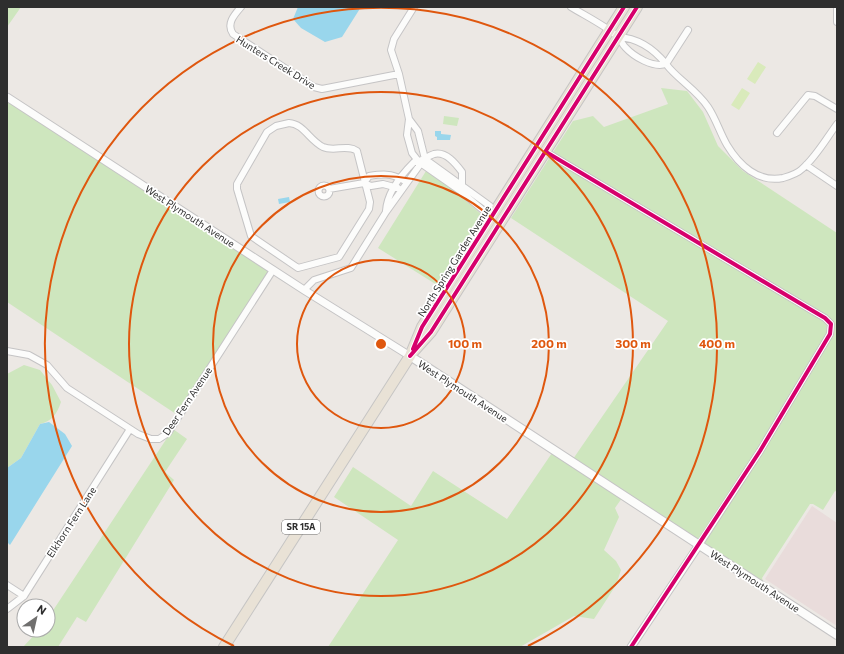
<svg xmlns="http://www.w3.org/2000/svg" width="844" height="654" viewBox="0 0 844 654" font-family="Commissioner,sans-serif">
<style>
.medical{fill:#e9dcdb}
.green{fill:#cee6be}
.pitch{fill:#d9eabb}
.water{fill:#99d6ec}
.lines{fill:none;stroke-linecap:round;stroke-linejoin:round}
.minor-casing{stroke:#c5c4c5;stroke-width:8}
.tertiary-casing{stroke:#c5c4c5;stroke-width:9}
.secondary-casing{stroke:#c5c4c5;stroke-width:10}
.trunk-casing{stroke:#c6c5c4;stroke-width:12}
.minor{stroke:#fcfcfb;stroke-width:6}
.tertiary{stroke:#fcfcfb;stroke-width:7}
.secondary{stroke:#fcfcfb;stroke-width:8}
.trunk{stroke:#e9e2d6;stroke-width:10}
.cycleway-casing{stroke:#fff;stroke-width:6}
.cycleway{stroke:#d6006c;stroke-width:4}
.ring{fill:none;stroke:#df570e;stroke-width:2}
.labels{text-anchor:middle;stroke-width:3.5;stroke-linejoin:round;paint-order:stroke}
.shield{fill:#fff;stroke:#6d6d6d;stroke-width:1}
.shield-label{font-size:9px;font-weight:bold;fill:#2e2e2e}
.street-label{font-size:10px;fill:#2e2e2e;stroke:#fff}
.centre{fill:#df570e;stroke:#fff;stroke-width:2}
.ring-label{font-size:12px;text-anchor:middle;font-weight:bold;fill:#df570e;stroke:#fff;stroke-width:3.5;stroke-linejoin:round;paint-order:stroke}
</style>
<rect width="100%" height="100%" fill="#ece8e4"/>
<!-- medical -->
<path class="medical" d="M812,506L837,523V626L765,579Z"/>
<!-- green -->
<path class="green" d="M7,7H21L7,27Z
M661,88L687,91L703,112L718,146L743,171L837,233V492L835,491L823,510L813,504H810L762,578L763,581L772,587L771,588L573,459L668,321L511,218L573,121L593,116L604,127L668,104Z
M7,101L269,271L176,414L7,302Z
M444,116L459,118L457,126L443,124Z
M426,171L457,193L482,215L437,285L378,248Z
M24,365L40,370L52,385L61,402C57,414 52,421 40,424L21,458L7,468V374Z
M173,429L187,439L165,472L174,480L86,622L77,617L58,647H23L39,630H48V618Z
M552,453L622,498L615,508L619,517L604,550L616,561L621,570L616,585L594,619L574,616L520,647H328L398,540L334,497L353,467L411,506L433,471L507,519Z"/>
<!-- pitch -->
<path class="pitch" d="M758,62L766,67L755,84L747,79Z
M742,88L750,93L739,110L731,105Z"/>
<!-- water -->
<path class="water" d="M298,7H361L342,37L325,42L301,28L293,19Z
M435,131H441V134L451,135L450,140H437V137L435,136Z
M289,197L290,202L279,204L278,199Z
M49,422L65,434L72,446L10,545L7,542V468L21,458L40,424Z"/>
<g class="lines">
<defs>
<path id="minor" d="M241,7C234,15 226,24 233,34L314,87L322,89L399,74L391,50L394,39L414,7
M571,7C584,15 608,27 618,37C621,40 622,44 625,47C634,57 653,68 666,64
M837,9V22
M618,37C638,38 653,48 666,64C677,79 696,89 708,107C716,119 720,133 727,145C739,165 758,183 783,178C790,176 797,174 802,169C816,157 826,139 837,124
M666,64L688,30
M399,74L409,119L407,135L412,153L419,162L459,190L484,211L490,219
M409,119L418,131L425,159L490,206L493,214
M289,123C304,124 309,140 323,147C334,152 347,144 357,151L370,202L369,209L339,257L298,268L251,236L237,189V184L267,132L276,126Z
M777,133L808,95L815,96L837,109
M546,152L813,311L825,318L831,324L830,334L760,451L699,545
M806,165L837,186
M364,183L369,176C382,174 391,173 403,180
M318.5 191a5.5 5.5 0 1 1 11 0a5.5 5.5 0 1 1-11 0Z
M329,189L364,183L371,186L383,184L398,188
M386,211C387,192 401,175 414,162C422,162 427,156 434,154C446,151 456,164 462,172V185L459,190
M304,290L314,280L351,268L386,212L419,166V162
M7,351L29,355L47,365L67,388L138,434L151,439H159L168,433L273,270
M7,585L24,596
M7,609L24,596L130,429"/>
<path id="tertiary" d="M7,97L304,290L410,356
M631,647L699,545"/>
<path id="secondary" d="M410,356L837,635"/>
<path id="trunk" d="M414,351L431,332L637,7
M224,647L410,356L422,327L624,7"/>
</defs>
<!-- minor casing -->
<use href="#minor" class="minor-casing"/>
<!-- tertiary casing -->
<use href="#tertiary" class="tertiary-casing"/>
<!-- secondary casing -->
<use href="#secondary" class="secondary-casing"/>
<!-- trunk casing -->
<use href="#trunk" class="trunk-casing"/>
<!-- minor -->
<use href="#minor" class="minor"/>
<!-- tertiary -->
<use href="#tertiary" class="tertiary"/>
<!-- secondary -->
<use href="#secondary" class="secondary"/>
<!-- trunk -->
<use href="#trunk" class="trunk"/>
<defs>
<path id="cycleway" d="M546,152L813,311L825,318L831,324L830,334L760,451L631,647
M413,349L422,327L624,7
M410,356L431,332L637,7"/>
</defs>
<!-- cycleway casing -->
<use href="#cycleway" class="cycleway-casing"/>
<!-- cycleway -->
<use href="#cycleway" class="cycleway"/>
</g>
<!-- distance rings -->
<g class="ring">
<circle cx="381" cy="344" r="84"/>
<circle cx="381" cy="344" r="168"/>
<circle cx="381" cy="344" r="252"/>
<path d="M234 646A336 336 0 1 1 528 646"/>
</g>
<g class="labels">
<!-- shield labels -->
<rect class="shield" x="282" y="520" width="38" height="14" rx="3"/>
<g class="shield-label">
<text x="301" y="530">SR 15A</text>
</g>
<!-- street labels -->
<g class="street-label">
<text transform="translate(276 62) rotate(32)" y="4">Hunters Creek Drive</text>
<text transform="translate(190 216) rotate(33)" y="4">West Plymouth Avenue</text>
<text transform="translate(454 261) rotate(-58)" y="4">North Spring Garden Avenue</text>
<text transform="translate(463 391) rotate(33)" y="4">West Plymouth Avenue</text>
<text transform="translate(187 401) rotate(-56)" y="4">Deer Fern Avenue</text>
<text transform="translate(71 522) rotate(-57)" y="4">Elkhorn Fern Lane</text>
<text transform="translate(755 581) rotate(33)" y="4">West Plymouth Avenue</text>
</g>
</g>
<circle cx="381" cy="344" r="6" class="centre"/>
<g class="ring-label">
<text x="465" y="348">100 m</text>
<text x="549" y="348">200 m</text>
<text x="633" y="348">300 m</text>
<text x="717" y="348">400 m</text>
</g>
<!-- border -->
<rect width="844" height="654" fill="none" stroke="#2e2e2e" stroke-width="16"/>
<!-- north arrow -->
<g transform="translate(36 618) rotate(34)"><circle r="19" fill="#ffffff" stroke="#ababab"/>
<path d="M0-3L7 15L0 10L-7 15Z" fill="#706f6e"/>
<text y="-6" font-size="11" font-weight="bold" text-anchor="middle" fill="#2e2e2e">N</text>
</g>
</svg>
